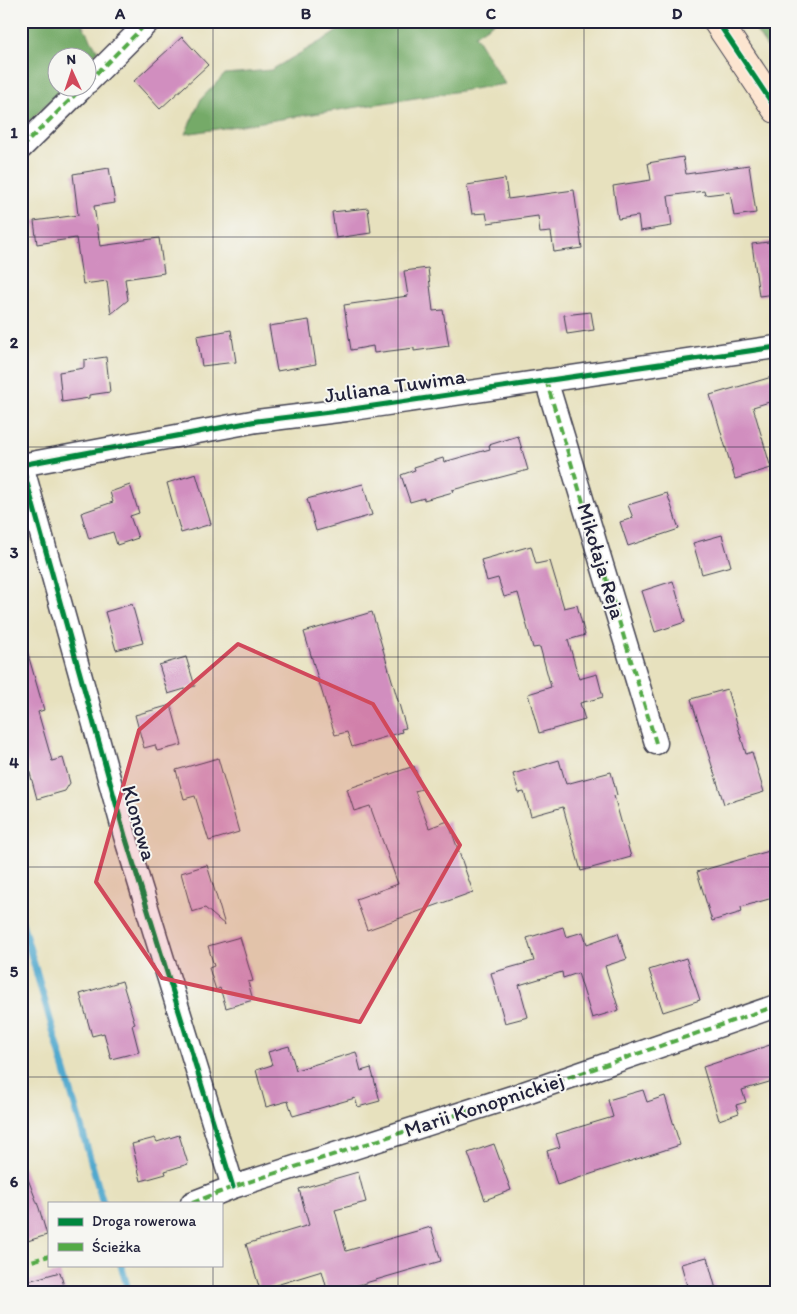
<svg xmlns="http://www.w3.org/2000/svg" width="797" height="1314" viewBox="0 0 797 1314" font-family="Itim,sans-serif">
<style>
.forest{fill:#74aa68;stroke:#4b6652}
.lines{fill:none;stroke-linecap:round;stroke-linejoin:round}
.stream{stroke:#51a9ce;stroke-width:7}
.building{fill:#d18ebf}
.street-casing{stroke:#403f4f;stroke-width:25}
.secondary-casing{stroke:#403f4f;stroke-width:30}
.street{stroke:#fff;stroke-width:22}
.secondary{stroke:#fce5d0;stroke-width:28}
.quiet{stroke:#53aa46;stroke-width:4;stroke-dasharray:8 4;stroke-linecap:butt}
.cycleway-casing{stroke:#f6f6f2;stroke-width:8}
.cycleway{stroke:#00873e;stroke-width:5}
.marked{fill:#d1495b;fill-opacity:0.2;stroke:#d1495b;stroke-width:4;stroke-linejoin:round}
.grid{fill:none;stroke:#22223b;stroke-width:1;stroke-opacity:0.55}
.labels{text-anchor:middle;stroke-width:4;stroke-linejoin:round;paint-order:stroke}
.street-label{font-size:21px;fill:#22223b;stroke:#f6f6f2}
.neatline{fill:none;stroke:#22223b;stroke-width:2}
.grid-label{font-size:16px;text-anchor:middle;font-weight:bold;fill:#22223b}
</style>
<rect width="100%" height="100%" fill="#f6f6f2"/>
<filter id="ink" filterUnits="userSpaceOnUse"><feTurbulence type="fractalNoise" baseFrequency=".02" numOctaves="2"/><feDisplacementMap in="SourceGraphic" scale="10" xChannelSelector="R" yChannelSelector="G"/><feConvolveMatrix kernelMatrix="1 2 1 2 8 2 1 2 1" color-interpolation-filters="sRGB"/></filter>
<filter id="wash" filterUnits="userSpaceOnUse"><feTurbulence type="fractalNoise" baseFrequency=".0096" numOctaves="4" result="noise"/><feDisplacementMap in="SourceGraphic" scale="20" xChannelSelector="R" yChannelSelector="G"/><feGaussianBlur stdDeviation="1.12" result="paint"/><feColorMatrix in="noise" values="0 0 0 0 0 0 0 0 0 0 0 0 0 0 0 0 0 1.4 0 .05"/><feComposite in="paint" operator="in"/></filter>
<g filter="url(#wash)">
<rect width="100%" height="100%" fill="#e7e1be"/>
<!-- forest -->
<path class="forest" d="M21,21H80L98,51L88,61V58H58V88H62L21,130Z
M351,21H496L475,35L505,84L185,134L201,99L225,74L271,70L330,36Z
M749,21H776V60Z"/>
<g class="lines">
<!-- stream -->
<path class="stream" d="M21,919L103,1203
M121,1265L129,1293"/>
</g>
<g id="blocks">
<!-- building -->
<path class="building" d="M182,37L208,65L160,109L134,81Z
M683,157L686,174L749,165L756,213L734,216L730,192L705,195L704,191L668,196L672,226L640,231L638,216L618,219L613,186L651,180L648,163Z
M109,168L115,203L94,206L100,246L159,238L164,273L125,279L128,300L111,314L107,281L83,284L76,238L37,244L34,221L78,215L73,174Z
M505,179L508,199L574,190L582,248L554,252L551,232L540,233L538,216L488,223L486,213L472,214L467,185Z
M368,208L371,233L336,238L332,212Z
M776,241V294L759,296L752,244Z
M428,268L433,311L443,310L449,346L414,351V348L374,353L373,346L351,350L344,305L408,296L404,271Z
M591,312L594,330L567,334L564,315Z
M309,320L316,364L277,371L269,326Z
M231,330L236,362L202,366L197,336Z
M106,357L110,392L89,395V398L62,402L59,372L84,368V360Z
M772,377L776,389V400L753,407L771,468L735,479L710,395Z
M518,436L528,470L452,490L453,492L424,500V498L410,502L401,475L415,470L414,467L443,458L444,462L490,449L489,445Z
M196,474L211,524L181,533L167,483Z
M363,484L372,515L316,531L307,499Z
M130,485L139,513L130,516L138,538L117,545L113,532L89,539L81,513L113,502L110,492Z
M667,493L679,529L628,546L620,522L633,518L628,505Z
M722,535L731,566L702,574L693,543Z
M531,546L536,564L550,561L564,608L577,605L585,635L568,640L579,679L597,674L603,697L580,703L585,720L539,733L528,694L551,687L540,647L533,648L518,593L504,597L498,578L487,581L481,560Z
M673,581L685,622L655,632L642,591Z
M132,604L143,643L116,650L105,612Z
M372,612L406,728L401,729L402,732L352,747L347,732L335,735L304,632Z
M27,651L44,710L38,712L52,761L63,758L70,783L65,791L37,799L21,740V652Z
M186,657L195,686L168,694L159,665Z
M727,689L746,754L752,752L764,792L724,804L691,699Z
M171,705L182,745L157,751L155,745L144,748L135,715Z
M218,758L239,832L209,841L195,796L184,799L176,770Z
M559,760L566,784L611,772L617,795L614,796L631,857L581,871L563,807L531,816L524,792L519,793L513,774Z
M414,766L422,789L415,791L429,828L448,821L473,892L367,930L356,899L398,884L370,806L354,811L347,789Z
M776,849V897L741,907L742,912L712,921L697,872Z
M207,865L225,925L205,908L192,912L181,873Z
M563,927L566,937L583,932L587,944L618,933L627,959L605,966L619,1010L592,1018L578,973L563,978L562,972L519,985L528,1017L505,1023L491,973L534,961L527,938Z
M240,937L253,981L248,982L253,1000L226,1008L220,988L216,990L209,968L214,966L208,946Z
M686,958L700,1000L663,1012L649,970Z
M122,981L135,1024L132,1025L139,1052L111,1059L104,1033L92,1036L80,994Z
M776,1043V1080L742,1090L746,1102L736,1105L739,1113L719,1120L703,1067Z
M289,1046L296,1070L356,1052L361,1071L371,1068L380,1101L358,1107L355,1098L293,1116L288,1101L266,1107L256,1070L272,1065L268,1052Z
M643,1090L647,1102L665,1096L680,1145L557,1185L547,1151L560,1147L556,1134L613,1117L608,1100Z
M179,1135L188,1164L165,1171L166,1174L141,1181L132,1144L155,1138L157,1142Z
M494,1144L511,1190L485,1200L468,1153Z
M23,1166L39,1208L47,1235L21,1243V1167Z
M358,1172L366,1202L335,1210L346,1251L431,1227L441,1261L331,1293H328L322,1271L260,1290L246,1244L309,1225L299,1189Z
M707,1257L717,1293H689L681,1264Z
M60,1272L66,1293H21V1283Z"/>
</g>
</g>
<g filter="url(#ink)">
<use href="#blocks" fill-opacity="0" stroke="#403f4f" stroke-width="1"/>
<g class="lines">
<defs>
<path id="street" d="M88,82L149,21
M21,148L82,88
M546,380L656,743
M21,465L257,421L346,410L776,347
M22,465L125,836L233,1187
M192,1203L233,1187L515,1096L776,1006"/>
<path id="secondary" d="M717,21L776,109"/>
</defs>
<!-- street casing -->
<use href="#street" class="street-casing"/>
<!-- secondary casing -->
<use href="#secondary" class="secondary-casing"/>
<!-- street -->
<use href="#street" class="street"/>
<!-- secondary -->
<use href="#secondary" class="secondary"/>
<!-- quiet -->
<path class="quiet" d="M88,82L149,21
M21,148L82,88
M546,380L656,743
M192,1203L233,1187L515,1096L776,1006
M21,1264L49,1256"/>
<defs>
<path id="cycleway" d="M717,21L776,109
M21,465L257,421L346,410L776,347
M22,465L125,836L233,1187"/>
</defs>
<!-- cycleway casing -->
<use href="#cycleway" class="cycleway-casing"/>
<!-- cycleway -->
<use href="#cycleway" class="cycleway"/>
</g>
</g>
<!-- marked area -->
<path class="marked" d="M238,644L373,704L460,845L360,1022L162,978L96,882L139,730Z"/>
<!-- grid -->
<path class="grid" d="M213,21V1203M398,21V1293M584,21V1293M21,237H776M21,447H776M21,657H776M21,867H776M21,1077H776M213,1265V1293"/>
<g class="labels">
<!-- street labels -->
<g class="street-label">
<text transform="translate(395 386) rotate(-8)" y="7">Juliana Tuwima</text>
<text transform="translate(601 561) rotate(73)" y="7">Mikołaja Reja</text>
<text transform="translate(139 823) rotate(74)" y="7">Klonowa</text>
<text transform="translate(484 1105) rotate(-18)" y="7">Marii Konopnickiej</text>
</g>
</g>
<!-- margin -->
<rect width="797" height="1314" fill="none" stroke="#f6f6f2" stroke-width="55"/>
<!-- legend -->
<rect x="48" y="1202" width="175" height="65" fill="#f6f6f2" stroke="#a1a1a9"/>
<rect x="58" y="1218" width="25" height="8" fill="#00873e" stroke="#a1a1a9"/>
<text x="92" y="1226" font-size="15" fill="#22223b">Droga rowerowa</text>
<rect x="58" y="1243" width="25" height="8" fill="#53aa46" stroke="#a1a1a9"/>
<text x="92" y="1252" font-size="15" fill="#22223b">Ścieżka</text>
<!-- north arrow -->
<g transform="translate(72 72) rotate(357)"><circle r="24" fill="#f6f6f2" stroke="#a1a1a9"/>
<path d="M0-4L9 19L0 12L-9 19Z" fill="#d1495b"/>
<text y="-8" font-size="14" font-weight="bold" text-anchor="middle" fill="#22223b">N</text>
</g>
<rect x="28" y="28" width="742" height="1258" class="neatline"/>
<g class="grid-label">
<text x="120" y="19">A</text>
<text x="306" y="19">B</text>
<text x="491" y="19">C</text>
<text x="677" y="19">D</text>
<text x="14" y="138">1</text>
<text x="14" y="348">2</text>
<text x="14" y="558">3</text>
<text x="14" y="768">4</text>
<text x="14" y="977">5</text>
<text x="14" y="1187">6</text>
</g>
</svg>
